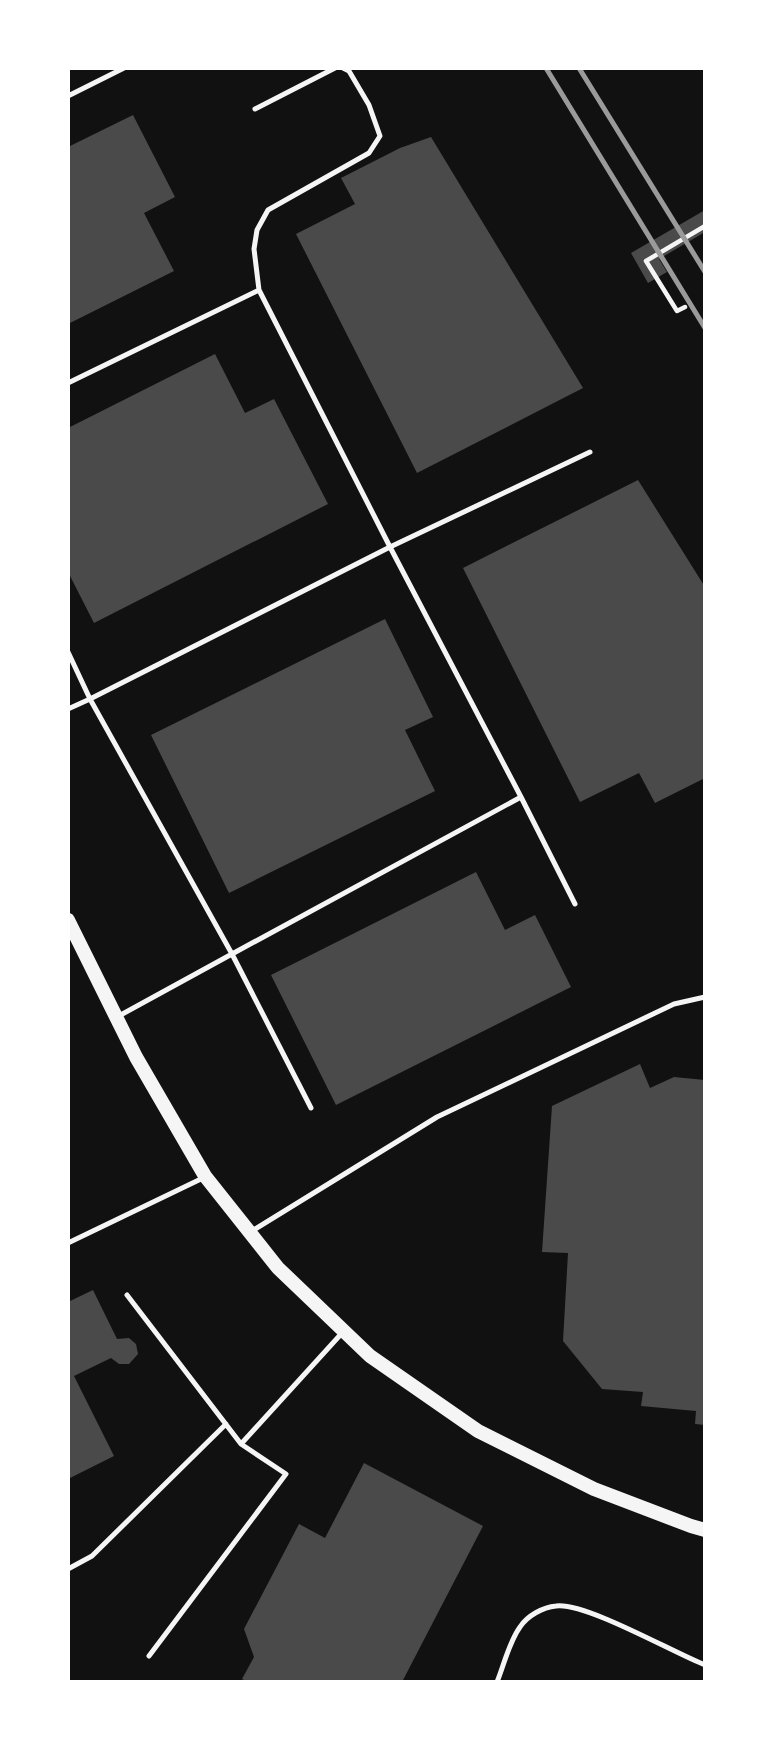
<svg xmlns="http://www.w3.org/2000/svg" width="773" height="1750" viewBox="0 0 773 1750" font-family="Roboto,sans-serif">
<style>
.building{fill:#4a4a4a}
.lines{fill:none;stroke-linecap:round;stroke-linejoin:round}
.path{stroke:#f5f5f5;stroke-width:4.5}
.service{stroke:#f5f5f5;stroke-width:5}
.secondary{stroke:#f5f5f5;stroke-width:14}
.rail{stroke:#9a9a9a;stroke-width:5}
</style>
<rect width="100%" height="100%" fill="#111"/>
<!-- building -->
<path class="building" d="M133,115L175,197L144,213L174,271L68,324V147Z
M431,137L583,388L417,473L296,234L355,204L341,178L400,148Z
M705,210V232L659,259L667,272L648,283L631,253Z
M215,354L245,413L274,399L328,504L94,623L68,572V428Z
M638,480L705,587V778L655,803L639,773L580,802L463,568Z
M385,619L433,717L405,730L435,791L229,893L151,735Z
M476,872L505,930L535,915L571,987L336,1105L271,975Z
M640,1064L650,1088L674,1077L705,1080V1425L695,1424L696,1411L641,1406L643,1392L602,1389L563,1341L568,1253L542,1252L552,1106Z
M93,1290L117,1339L129,1338L136,1344L138,1354L129,1364H119L111,1358L74,1376L114,1456L68,1479V1302Z
M364,1463L483,1526L402,1682H248L242,1679L254,1657L244,1629L299,1524L325,1538Z"/>
<g class="lines">
<!-- path -->
<path class="path" d="M685,307L677,311L646,261L705,226"/>
<!-- service -->
<path class="service" d="M68,96L124,68
M255,109L335,68
M259,290L254,249L257,230L268,210L369,153L380,136L369,105L349,71L343,68
M68,383L259,290L390,547L90,699L68,652
M68,709L90,699L232,954L117,1017
M521,797L575,904
M311,1108L232,954L521,797L390,547L590,452
M252,1231L437,1117L674,1004L705,997
M68,1243L203,1178
M127,1295L241,1444L286,1474L149,1656
M241,1444L342,1333
M68,1569L92,1556L226,1424
M497,1682C504,1665 509,1642 520,1627C527,1616 543,1607 556,1606C585,1602 672,1652 705,1665"/>
<!-- secondary -->
<path class="secondary" d="M68,920L136,1057L205,1176L278,1268L370,1356L478,1431L594,1489L691,1526L705,1530"/>
<!-- rail -->
<path class="rail" d="M546,68L705,328
M579,68L705,272"/>
</g>
<!-- border -->
<rect width="773" height="1750" fill="none" stroke="#ffffff" stroke-width="140"/>
</svg>
